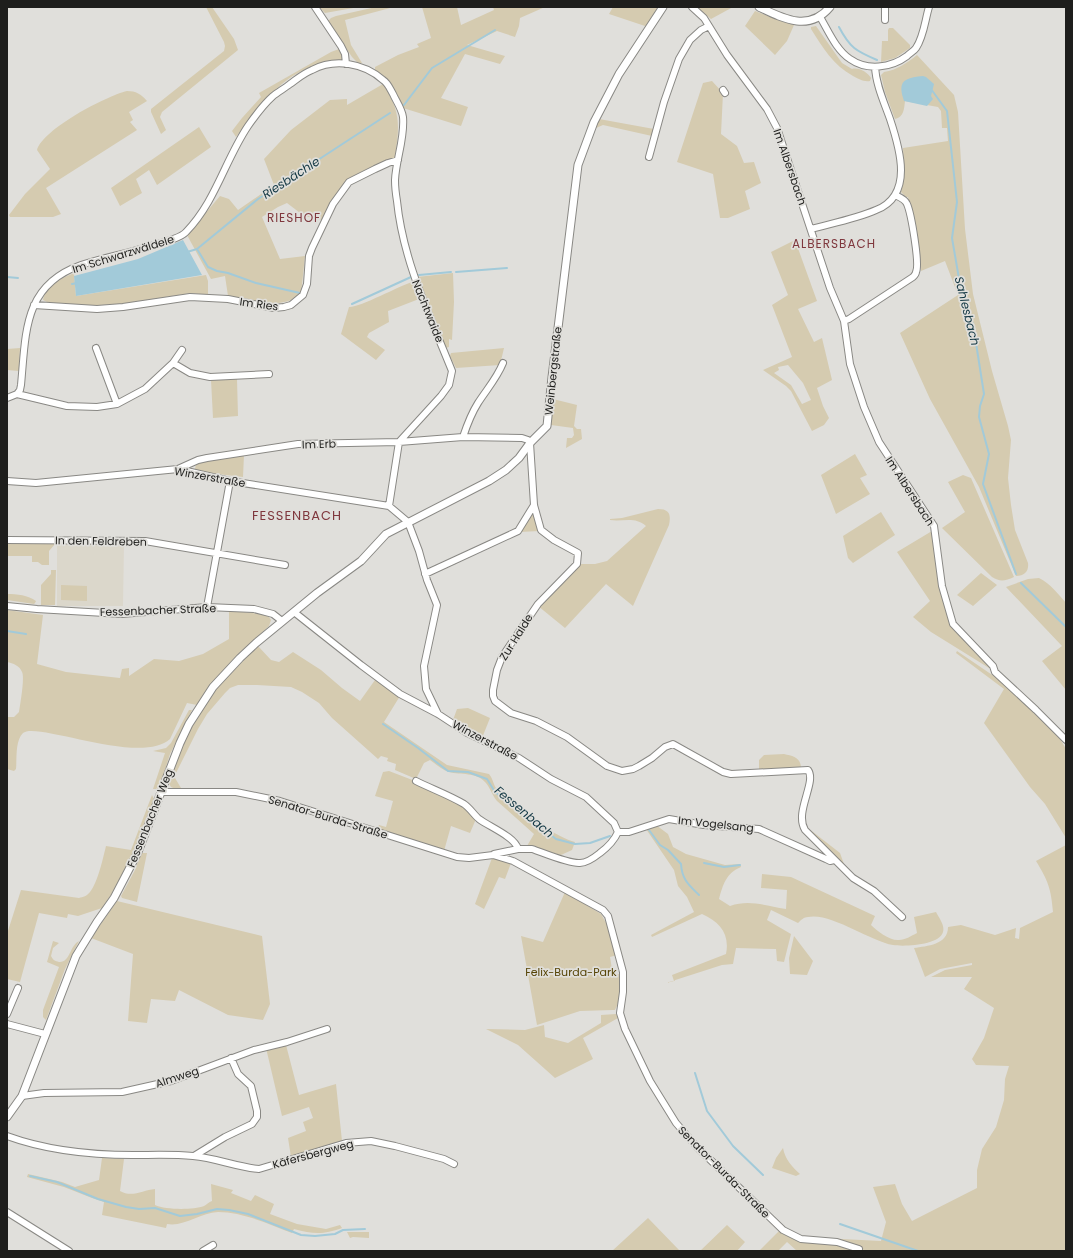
<svg xmlns="http://www.w3.org/2000/svg" width="1073" height="1258" viewBox="0 0 1073 1258" font-family="Poppins,sans-serif">
<style>
.built{fill:#dbd7cb}
.green{fill:#d5cbb0;fill-rule:evenodd}
.water{fill:#a2cad9}
.lines{fill:none;stroke-linecap:round;stroke-linejoin:round}
.stream{stroke:#a2cad9;stroke-width:2}
.minor-casing{stroke:#898884;stroke-width:8}
.tertiary-casing{stroke:#898884;stroke-width:9}
.minor{stroke:#fff;stroke-width:6}
.tertiary{stroke:#fff;stroke-width:7}
.labels{text-anchor:middle;stroke-width:3.5;stroke-linejoin:round;paint-order:stroke}
.street-label{font-size:11px;fill:#1e1e1c;stroke:#e0dfdb}
.park-label{font-size:11px;fill:#564406;stroke:#e0dfdb}
.water-label{font-size:12px;font-style:italic;fill:#123743;stroke:#e0dfdb}
.neighbourhood-label{font-size:12px;letter-spacing:1px;fill:#7f373d;stroke:#e0dfdb}
.quarter-label{font-size:13px;letter-spacing:1px;fill:#7f373d;stroke:#e0dfdb}
</style>
<rect width="100%" height="100%" fill="#e0dfdb"/>
<!-- built -->
<path class="built" d="M57,544H124L123,606H57Z"/>
<!-- green -->
<path class="green" d="M206,7H212L234,39L238,50L162,112L160,117L166,130L161,134L151,112V109L224,51L225,46L224,42Z
M319,7L331,8L338,7H359L325,13Z
M376,7H394L345,20L351,45L362,63H358L352,57L328,21L331,18L336,16Z
M422,7H457L461,25L494,10L493,7H545L520,18L519,26L515,37L497,31L467,45L505,56L500,64L465,54L441,98L468,107L461,126L403,108C396,89 391,82 375,70V67L398,55L419,47L417,44L431,38Z
M613,7H660L648,27L609,14Z
M697,7H733L711,19Z
M755,11L781,21L794,25L787,41L775,55L745,26Z
M816,26L842,63L852,69C859,67 867,72 871,78L870,81C863,82 859,79 853,76C833,65 823,48 811,29V27Z
M889,28H893L910,45V48L895,58L881,62L882,41H888V30Z
M339,49L342,52V61C295,60 261,101 236,137L232,131L242,118L261,97L259,93L331,52Z
M917,55L954,95L958,112L965,229L973,294L992,371L1008,426L1011,440L1008,478L1011,505L1015,530L1028,563C1029,571 1025,576 1016,576L979,487L930,399L900,333L958,295L945,261L921,271L908,197H906L901,192L904,178L903,148L948,141L947,128H942L941,111L938,107L905,101C904,109 904,117 895,119L885,92L881,75L884,72C897,70 907,63 917,55Z
M712,81L723,93L721,134L737,146L744,163L754,162L761,183L745,191L750,209L728,218H720L713,174L677,162L703,83Z
M383,84C402,113 399,126 395,159L357,175L334,199L322,220L304,216L287,203L278,207L262,217L280,259L305,256L301,294C279,311 252,301 228,296L225,276L211,279L187,235L220,196L229,199L238,210L274,185L264,159L291,130L330,100L347,99V105Z
M127,91C136,91 141,94 147,101L129,112L133,120L130,122L137,130L46,188L61,214L53,217H10L9,215L25,194L50,169L37,150C43,129 106,96 127,91Z
M599,119L654,129L652,136L603,125L596,128Z
M199,127L211,147L157,185L149,170L136,179L142,193L120,206L111,188Z
M795,240L817,301L798,309L814,342L822,338L832,380L817,388L823,406L829,418L824,425L812,431L791,391L786,386L763,370L792,357L772,305L788,295L771,252ZM788,365L803,383L811,400L802,404L791,385L774,373L779,370L778,367Z
M74,273L76,296L206,275L208,281V295L191,293L121,304L78,306L49,303L43,300C46,285 62,278 74,273Z
M453,273L454,302L452,340L449,339V347L446,348L417,277Z
M412,282L419,299L388,311L389,322L369,333L367,337L385,350L376,360L341,334L349,307C359,308 399,286 412,282Z
M20,348L19,371L7,370V349Z
M504,348L500,365L456,368L450,356L451,353Z
M237,379L238,416L213,418L211,380Z
M553,399L577,405L574,426L577,429H581L582,439L566,448L567,438H572L574,435L573,428L551,425Z
M855,454L867,475L860,478L870,494L836,514L821,475Z
M244,455L243,477L200,472L195,469L196,464L199,462Z
M963,475L971,478L1014,577C1005,581 1000,582 992,577L942,528L965,512L948,482Z
M658,509C670,509 671,515 669,525L633,606L606,584L565,628L538,606L580,564H595L607,561L646,526C635,516 623,522 610,520V519L622,518Z
M881,512L895,535L853,563L848,558L843,536Z
M533,513L535,514L540,531L519,532Z
M932,531L951,625L990,666L989,668L931,632L913,617L930,601L897,552Z
M7,544H55L49,551V565H42L38,562H32V556H7Z
M51,570H56L55,605H41V585L51,574Z
M981,573L997,585L973,606L957,595Z
M1039,578C1050,583 1059,595 1066,603V690L1042,661L1062,646L1006,587L1028,579Z
M61,585L87,586V601L61,600Z
M7,594C17,594 28,595 36,601L35,603L34,604L7,600Z
M7,610L43,615L37,664L66,672L120,678L122,669L129,668V676L154,659L179,661L203,654L229,639V611C243,612 256,612 269,617L271,620L269,626L236,657L209,686L197,705L187,703L170,739C141,766 36,721 23,733C15,741 17,758 16,769L14,771L7,769V717H14L19,712C20,705 25,677 22,672C20,666 13,663 7,662Z
M258,646L271,660L279,662L293,652L321,670L342,688L360,701L375,680L400,696L384,722L447,765L489,774C494,780 493,786 498,790C512,806 555,837 575,842L572,850L561,855L527,846L534,834L497,801C492,795 490,787 485,782C476,772 461,775 449,772C442,770 436,764 430,760L424,763L416,779L395,770L396,764L387,761L388,758L381,756L378,759L332,718L319,703L302,692L291,687L257,685H238L230,688L225,693L207,714L198,729L175,775V778L181,788L178,790L171,787L168,782L188,733L216,689Z
M957,651L1007,685L1056,732L1066,749V838L1045,804L1030,787L984,723L1004,689L956,653Z
M468,708L490,718L482,738L471,733L453,720L457,709Z
M189,710H192L170,754L159,789H153L165,753L153,751L166,748L171,743Z
M784,754C793,756 800,757 801,767L759,772V760L764,755Z
M389,771L415,781L459,803L476,819L470,833L451,826L444,851L377,829L379,825L386,827L393,801L375,796L383,772Z
M152,795L154,799L134,851L121,880L102,908L78,916L68,914L67,918L39,913L20,982L7,979V934L21,890L79,898C83,897 87,896 90,892C98,882 103,858 106,846L131,850Z
M656,825L668,834L673,847L686,854L725,865L740,864L741,867C726,873 723,885 719,899L730,906C750,899 765,906 786,909L787,890L761,888L762,874L791,877L875,916L871,925C877,931 890,941 899,940C905,940 911,936 917,933L914,917L936,912C939,918 945,925 943,932C940,945 904,947 893,945C870,941 830,912 808,917C804,917 801,920 798,923L771,910L767,920L791,934L784,962L777,961L776,949L736,948L733,964L722,965L666,983L674,981L672,975L726,954C730,934 720,922 702,914L652,937L651,935L694,912L687,897L678,886L674,870L646,829Z
M804,825L840,853L845,867L808,830Z
M1066,845V1251H797L787,1242L778,1251H759L780,1230L802,1237L881,1241L886,1222L873,1187L895,1184L902,1204L912,1221L977,1188V1170L982,1149L996,1127L1004,1100L1005,1079L1009,1066L976,1065L972,1059L984,1038L994,1008L964,989L972,977H931L945,970L972,965V963L940,969L925,977L914,948C927,946 948,945 948,927L961,925L995,935L1016,928L1015,938L1019,939L1020,928L1053,912C1051,888 1048,881 1036,861Z
M141,853H147L137,902L122,898L121,896L135,870Z
M492,858L500,859L511,863L505,879L499,877L484,909L475,904Z
M565,892L601,914L609,928L617,955L610,957L613,975L620,974C621,985 621,999 615,1010H613L580,1011L537,1025L521,936L543,942Z
M117,901L262,936L270,1004L263,1020L228,1015L179,990L175,1001L151,999L147,1023L128,1021L133,954L91,938Z
M794,936L813,961L807,975L790,974L789,958Z
M53,941L59,943L53,948L51,956C53,960 55,961 59,962C70,963 70,945 79,941L65,969L46,1020L43,1017V1010L59,967L47,962Z
M616,1014L618,1018L583,1038L593,1059L555,1078L518,1045L486,1029L525,1030L544,1025L545,1037L568,1043L601,1023V1015Z
M286,1045L299,1095L336,1084L342,1141L291,1157L288,1138L306,1131L303,1122L313,1118L309,1107L282,1116L266,1048Z
M783,1148C785,1159 792,1167 800,1174L796,1176L772,1168L776,1158Z
M102,1158L124,1159L120,1191C132,1198 143,1190 155,1189V1205C166,1210 193,1210 204,1206C206,1205 209,1202 212,1201L211,1184L233,1190L231,1193L251,1201L255,1195L274,1204L270,1214L297,1224L326,1229L340,1225L342,1228C323,1235 313,1234 294,1229L292,1233C268,1224 243,1212 218,1212C200,1213 184,1227 167,1224L166,1228L102,1215L104,1202L92,1198L64,1187L27,1177L28,1174L62,1182L75,1187L99,1180Z
M648,1218L680,1251H612Z
M727,1225L745,1242L737,1251H700Z
M347,1232H369V1238L353,1237L350,1238Z"/>
<!-- water -->
<path class="water" d="M923,76L926,77L934,84L931,96L933,99L927,106L904,101C897,81 904,78 923,76Z
M183,240L202,275L76,296L74,276L138,259Z"/>
<g class="lines">
<!-- stream -->
<path class="stream" d="M839,27C850,48 856,51 877,60
M931,89L947,111L957,202L952,238L962,296L973,324L984,394L980,406L979,417L989,454L983,484L1016,574
M404,105L432,68L495,30
M197,249L208,267L217,271L228,273L256,283L300,293
M187,252L197,249L258,199L390,113
M456,272L507,268
M419,275L451,272
M7,277L18,278
M72,284L77,283
M352,304L411,277
M1021,583L1066,627
M7,631L26,634
M383,724L418,748L448,771L468,772L487,779L495,792L556,839L575,844L590,843L610,836
M649,830L660,845L668,850L681,864C682,880 689,885 699,895
M704,863L724,867L740,865
M695,1073L707,1111L733,1146L763,1175
M30,1176L57,1182L98,1199L126,1207L139,1209L155,1208L180,1216L197,1214L217,1209L229,1210L248,1214L301,1235L315,1236L335,1234L343,1230L365,1229
M840,1224L918,1251"/>
<defs>
<path id="minor" d="M315,7L341,46L345,54L346,64
M692,7L704,18L727,55L767,109L777,128L830,288L844,321L850,364L864,407L879,442L934,526L942,586L953,624L993,666L995,672L1036,710L1066,740
M820,17C828,30 836,50 850,59C867,71 891,68 907,56C910,53 914,51 916,48C924,36 925,20 929,7
M885,20V7
M723,90L725,93
M649,157L664,102L679,59L690,40L701,30L709,26
M811,229C833,223 855,219 876,210C914,195 900,149 890,119C884,102 876,85 875,67
M34,305L97,309L123,307L190,297L228,299L274,308L284,307L291,305L303,295L307,284L309,256L312,248L333,204L349,182L375,169L388,163L398,160
M844,321L849,319L913,277C914,276 916,273 916,272C920,264 911,213 907,204C905,199 899,197 895,195
M96,348L117,404
M173,363L190,373L210,377L269,374
M17,394L20,390L21,385C26,333 23,285 81,265C102,258 125,254 147,247C157,244 180,239 186,232C216,201 225,160 248,126C255,116 264,104 273,96C278,92 285,88 290,84C297,79 304,73 312,70C335,58 364,63 383,80C388,83 390,89 393,94C396,101 402,109 403,117C405,138 396,159 395,180C395,187 396,195 397,201C403,261 430,316 452,371L449,385L441,396L399,442L389,506
M7,398L17,394L67,406L97,407L117,404L145,389L173,363L182,350
M463,437C467,425 471,414 478,403C487,389 497,378 503,363
M178,469L198,460L207,458L298,444L399,442L463,437L522,438L528,440L530,443L534,505L541,530L554,540L578,553L577,564L538,604L502,657L497,670L493,690V696L495,701L511,713L536,721L567,737L607,766L622,771L633,769L639,766L652,758L665,747L673,744L723,772L731,774L808,770C817,782 794,812 805,830L853,878L874,891L902,917
M7,481L36,483L178,469L230,481L389,506L408,522L419,551L427,580L437,605L424,666L426,689L438,714
M7,540L145,541L285,565
M425,574L518,531L534,505
M7,606L37,609L122,614L207,607L254,609L273,614L282,621
M207,607L230,481
M294,612L361,665L400,694L438,714L467,733L519,758L551,779L586,797L614,823L618,832C614,841 608,847 600,853C595,857 587,863 580,863C569,864 544,853 532,849H518L494,854
M416,781C432,789 449,795 464,804C470,808 474,815 479,819C490,827 515,837 518,849
M160,792H236L280,801L457,857L469,858L493,855L513,861L603,910L608,916L623,972V992L620,1013L625,1029L650,1081L676,1123L696,1146L783,1230L801,1239L837,1242L859,1249
M618,832H629L669,819L704,825L759,829L826,859L830,861L834,860
M7,1014L18,988
M7,1024L45,1034
M22,1096L44,1093L122,1092L171,1081L254,1050L287,1042L327,1029
M7,1136C48,1151 90,1155 133,1155C152,1155 173,1154 193,1156C216,1158 236,1167 259,1169L346,1143L371,1141L395,1146L444,1159L454,1164
M194,1156L225,1137L252,1124L257,1117V1111L251,1086L238,1074L231,1058
M7,1212L69,1251
M203,1251L213,1245"/>
<path id="tertiary" d="M759,7C784,19 809,32 830,7
M7,1117L22,1096L76,956L97,922L114,898L138,852L180,743L189,724L213,687L240,658L256,643L317,593L361,561L386,534L489,481L506,470L519,458L530,443L547,426L552,377L578,165L594,122L619,74L663,7"/>
</defs>
<!-- minor casing -->
<use href="#minor" class="minor-casing"/>
<!-- tertiary casing -->
<use href="#tertiary" class="tertiary-casing"/>
<!-- minor -->
<use href="#minor" class="minor"/>
<!-- tertiary -->
<use href="#tertiary" class="tertiary"/>
</g>
<g class="labels">
<!-- street labels -->
<g class="street-label">
<text transform="translate(790 167) rotate(71)" y="4">Im Albersbach</text>
<text transform="translate(123 254) rotate(-17)" y="4">Im Schwarzwäldele</text>
<text transform="translate(259 304) rotate(8)" y="4">Im Ries</text>
<text transform="translate(428 311) rotate(68)" y="4">Nachtwaide</text>
<text transform="translate(553 371) rotate(-84)" y="4">Weinbergstraße</text>
<text transform="translate(319 444) rotate(-2)" y="4">Im Erb</text>
<text transform="translate(210 477) rotate(10)" y="4">Winzerstraße</text>
<text transform="translate(910 491) rotate(57)" y="4">Im Albersbach</text>
<text transform="translate(101 541) rotate(1)" y="4">In den Feldreben</text>
<text transform="translate(158 610) rotate(-2)" y="4">Fessenbacher Straße</text>
<text transform="translate(516 637) rotate(-58)" y="4">Zur Halde</text>
<text transform="translate(485 740) rotate(28)" y="4">Winzerstraße</text>
<text transform="translate(328 817) rotate(17)" y="4">Senator-Burda-Straße</text>
<text transform="translate(150 818) rotate(-68)" y="4">Fessenbacher Weg</text>
<text transform="translate(716 824) rotate(6)" y="4">Im Vogelsang</text>
<text transform="translate(177 1077) rotate(-18)" y="4">Almweg</text>
<text transform="translate(313 1154) rotate(-15)" y="4">Käfersbergweg</text>
<text transform="translate(724 1172) rotate(45)" y="4">Senator-Burda-Straße</text>
</g>
<!-- park labels -->
<g class="park-label">
<text x="571" y="976">Felix-Burda-Park</text>
</g>
<!-- water labels -->
<g class="water-label">
<text transform="translate(291 178) rotate(-33)" y="4">Riesbächle</text>
<text transform="translate(967 311) rotate(76)" y="4">Sahlesbach</text>
<text transform="translate(524 812) rotate(40)" y="4">Fessenbach</text>
</g>
<!-- neighbourhood labels -->
<g class="neighbourhood-label">
<text x="294" y="222">RIESHOF</text>
<text x="834" y="248">ALBERSBACH</text>
</g>
<!-- quarter labels -->
<g class="quarter-label">
<text x="297" y="520">FESSENBACH</text>
</g>
</g>
<!-- border -->
<rect width="1073" height="1258" fill="none" stroke="#1e1e1c" stroke-width="16"/>
</svg>
